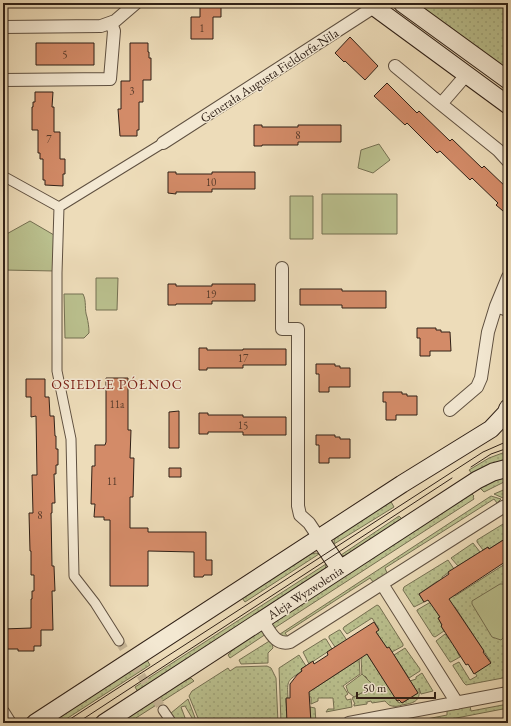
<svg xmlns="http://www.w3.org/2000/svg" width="511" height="726" viewBox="0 0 511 726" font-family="'EB Garamond',serif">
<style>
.grass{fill:url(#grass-dots);stroke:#757052}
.park{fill:#bac08e;stroke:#757052}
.building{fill:#d38b68;stroke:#302117}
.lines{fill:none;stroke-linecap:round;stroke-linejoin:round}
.pedestrian-tunnel{stroke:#c7b799;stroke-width:9;stroke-dasharray:9 4.5;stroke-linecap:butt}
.pedestrian-casing{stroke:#5f5040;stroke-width:11}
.minor-casing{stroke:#5f5040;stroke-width:14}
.secondary-casing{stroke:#302117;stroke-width:19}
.pedestrian{stroke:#f3e8d2;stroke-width:9}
.minor{stroke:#f3e8d2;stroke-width:12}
.secondary{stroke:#f3e8d2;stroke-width:17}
.tram{stroke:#302117;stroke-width:1}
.labels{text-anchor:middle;stroke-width:3;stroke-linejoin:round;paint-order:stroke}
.number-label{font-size:11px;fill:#593c2b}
.street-label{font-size:13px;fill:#302117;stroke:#f3e8d2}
.neighbourhood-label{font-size:14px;letter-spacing:1px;fill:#7a1f14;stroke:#f3e8d2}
</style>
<defs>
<pattern id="grass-dots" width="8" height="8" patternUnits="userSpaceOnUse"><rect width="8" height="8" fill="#bac08e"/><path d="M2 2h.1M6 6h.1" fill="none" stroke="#a0a57a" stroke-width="1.8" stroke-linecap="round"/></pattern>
</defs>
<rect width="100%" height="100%" fill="#eddcb9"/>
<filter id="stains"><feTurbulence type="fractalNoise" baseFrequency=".005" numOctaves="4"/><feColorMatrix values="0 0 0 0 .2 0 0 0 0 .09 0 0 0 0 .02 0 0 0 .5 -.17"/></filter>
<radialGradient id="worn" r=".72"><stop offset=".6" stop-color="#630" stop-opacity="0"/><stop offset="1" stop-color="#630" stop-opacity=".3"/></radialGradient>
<!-- grass -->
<path class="grass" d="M414,3H508V73Z
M508,451V461L473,475L469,470L489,458Z
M508,475V480L484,492L480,488L491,480Z
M508,488V497L503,498L494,494Z
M470,492L474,496L473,497L474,499L273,629L271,624Z
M491,496L501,499L497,503L494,499L385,568L387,573L386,577L374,583L370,578L285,633L289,638L277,636Z
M390,500L394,507L334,544V541L336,537Z
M399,516L403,520L345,556L341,555Z
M508,521V537L489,549L488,547L483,550L477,542V540Z
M473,543L480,552L458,566L451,558Z
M316,553L319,554L245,602L242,598L311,554Z
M448,560L454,569L442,577L443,579L436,582L419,594L424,602L414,607L403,590L404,587Z
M508,562V677L466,685L464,683L453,666V665L459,662L470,680L477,676L475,673L491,662L455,607L452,609L445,600L454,595L455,596Z
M326,564L325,571L138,692L135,687Z
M429,603H431L440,617L438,618L442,625L441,626L444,631L435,637L433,636L417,611V610Z
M377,605L379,606L403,644V646L392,652L387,648L376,632L379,629L372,618L347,634L343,629L344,627Z
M259,630H263L266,634L230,658L228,655L239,643Z
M339,630H340L348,642L335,647L329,638V636Z
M445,634L449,639L451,638L459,650L457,652L460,657L451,662H450L436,641Z
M324,639H326L332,649L309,664L303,652Z
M271,640L273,648L268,653V663L241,664L239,660Z
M405,648L420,669V671L409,678L394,655Z
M365,651L399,703L401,702L402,703L418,693L410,681L416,679V677L422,673L433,691L421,694L419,688C421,702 413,703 402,705C399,706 395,707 392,706C389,706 387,703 385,701L372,703L371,701L367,702V704L354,706V704H355L352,698L373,687V685L366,681L367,678L365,676L362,677L361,656Z
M299,655L306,666L301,669L302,671C287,681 287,680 288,698L286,699L287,723H281L279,668Z
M359,658L360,674L343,686L348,694L345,696L347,700L351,699L352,707L326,712L328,709H334L333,698H318V701L311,704V697H308V691L311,689L312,690L358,660Z
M147,660L150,665L60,723H51Z
M267,666L271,668L276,678L278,723H200L189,696L192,691L228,668L230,671L236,667Z
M191,678L194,681L128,723H114L165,690Z
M188,699L197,723H195L185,706L181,707L187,723H178L171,713Z
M508,704V708L446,720L445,723L441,718L427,721V723H406L447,715V710L470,706L471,711Z
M310,707L315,708L316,723H311Z"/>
<!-- park -->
<path class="park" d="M379,144L390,160L373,173L358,168L361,150Z
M322,194H397V234H322Z
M290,196H313V239H290Z
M30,221L54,235L55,271L3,270V236Z
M96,278H118L117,310H96Z
M64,294H83C87,302 84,309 87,317C88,322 89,326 89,333L84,338H65Z
M500,584H503L505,587L503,638L501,640L492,637L472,604V601Z
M362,674L374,686L354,697L348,692L346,686Z"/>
<!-- building -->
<path class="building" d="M200,3H221V17H213V39H191V17H200Z
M350,37L378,66L365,80L345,61L344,62L335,53Z
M36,43H94V65H36Z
M130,43H148V52H149V58H151V80H143V102H139V130H137V136H120L118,109H121V81H130Z
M387,83L417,113L419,111L450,141L452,139L482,168L484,166L508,189V205L503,211L496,205L498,203L472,178L470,180L440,151L437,153L407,123L405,125L374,96Z
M35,92H53L52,107H54V132H60V159H65V174H63V186L45,185V180H43V159H40V153H38V130H32V107H33V102H35Z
M254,125H262V127H298V125H341V142H298V145H262V146H254Z
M168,172H176V174H212V172H255V189H212V192H176V194L168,193Z
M168,284H176V286H212V284H255V301H212V304H176V305H168Z
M300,289H342V291H386V308H342V305H300Z
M417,328H436V330H441V332H450L451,351H430V356H420V338H417Z
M199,348H207V350H243V349H286V365H243V368H207V370H199Z
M316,364H335V366H340V368H350V387H329V392H319V374H316Z
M106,378H128V430H131L130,458H134L133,497H130V528H148V532H206V560H212V575H204L203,577H194V552L148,551V586H110V520H104V517H94L95,504H91L92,466H95V445H105L106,442Z
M26,379H45V397H49L50,416H54L55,436H56V449H58V465H56V474H54L55,503H52V513H51L52,566H54L55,591H52L53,630H41V646H34V651H18V649H3V629L31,628V599H32V591H34V575H31V551H30L29,513H33L32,475H37L36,416L31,417V397H26Z
M383,392H402V394H407V396H417V415H396V420H386V402H383Z
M179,411V448H169V412Z
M199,413H208V415H243V417H286V435H243V432H208V434H199Z
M316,435H335V437H340V439H350V458H329V463H319V445H316Z
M169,468H181V477H169Z
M508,537V560L449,599L484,651L483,652L491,663L474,674L468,664L466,665L441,626L442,625L438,618L440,617L428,600L424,602L419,594L449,574L448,572L488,547L489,549Z
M374,622L379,630L376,632L387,648L389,647L418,693L402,703L399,700L397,701L367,654L309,692L311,723H287L286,698H290V684L297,675L302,671L301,669L313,661L314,664L328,655L327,652Z"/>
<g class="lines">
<!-- pedestrian-tunnel -->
<path class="pedestrian-tunnel" d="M119,641L163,710"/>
<defs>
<path id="pedestrian" d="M3,176L59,207
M119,641L95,603L74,576L71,439L57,371V273L59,207L163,143
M163,710L172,723"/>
<path id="minor" d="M3,27L101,26L115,21L136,3
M395,66L441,104
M467,74L441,104L498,150L508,161
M3,80L110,79L114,31L111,23
M163,143L374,7
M282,268V329H298V506L300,515L309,523L319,538
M508,277L496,306L508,310
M450,410L477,387L481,378L488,332L496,306
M382,584L457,703
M262,620C270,631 275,646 290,642L503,507L508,505
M3,712L10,723
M349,723L508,693"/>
<path id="secondary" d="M369,3L508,105
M402,3L508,80
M319,538L340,569
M35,723L402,484L491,429L506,413L508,408
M104,723L477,480L493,472L508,468"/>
</defs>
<!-- pedestrian casing -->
<use href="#pedestrian" class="pedestrian-casing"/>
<!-- minor casing -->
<use href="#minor" class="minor-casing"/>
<!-- secondary casing -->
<use href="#secondary" class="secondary-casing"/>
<!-- pedestrian -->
<use href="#pedestrian" class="pedestrian"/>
<!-- minor -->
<use href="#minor" class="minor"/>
<!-- secondary -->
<use href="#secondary" class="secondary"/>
<!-- tram -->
<path class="tram" d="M471,467L491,454L508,448
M64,723L483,452L508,441
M77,723L452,478"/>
</g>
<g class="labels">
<!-- number labels -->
<g class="number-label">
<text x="202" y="32">1</text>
<text x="65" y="58">5</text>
<text x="132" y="95">3</text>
<text x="298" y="139">8</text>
<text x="49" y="143">7</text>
<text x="211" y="186">10</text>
<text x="211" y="298">19</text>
<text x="243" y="362">17</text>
<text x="117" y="408">11a</text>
<text x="243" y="429">15</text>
<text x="112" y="485">11</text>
<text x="40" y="519">8</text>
</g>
<!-- street labels -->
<g class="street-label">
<text transform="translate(269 75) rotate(-33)" y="5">Generała Augusta Fieldorfa-Nila</text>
<text transform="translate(305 592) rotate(-33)" y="5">Aleja Wyzwolenia</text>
</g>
<!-- neighbourhood labels -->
<g class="neighbourhood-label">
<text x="117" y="389">OSIEDLE PÓŁNOC</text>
</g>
</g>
<!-- margin -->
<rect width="511" height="726" fill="none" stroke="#eddcb9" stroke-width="16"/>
<rect x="4" y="4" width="503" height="718" fill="none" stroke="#302117" stroke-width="2"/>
<rect x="8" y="8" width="495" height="710" fill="none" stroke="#302117"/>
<!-- scale -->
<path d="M357 692v6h78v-6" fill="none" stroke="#302117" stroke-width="2"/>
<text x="363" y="692" font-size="12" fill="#302117" stroke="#f3e8d2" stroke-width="3" paint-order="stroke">50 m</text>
<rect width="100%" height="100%" filter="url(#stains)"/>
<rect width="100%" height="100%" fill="url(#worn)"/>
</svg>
